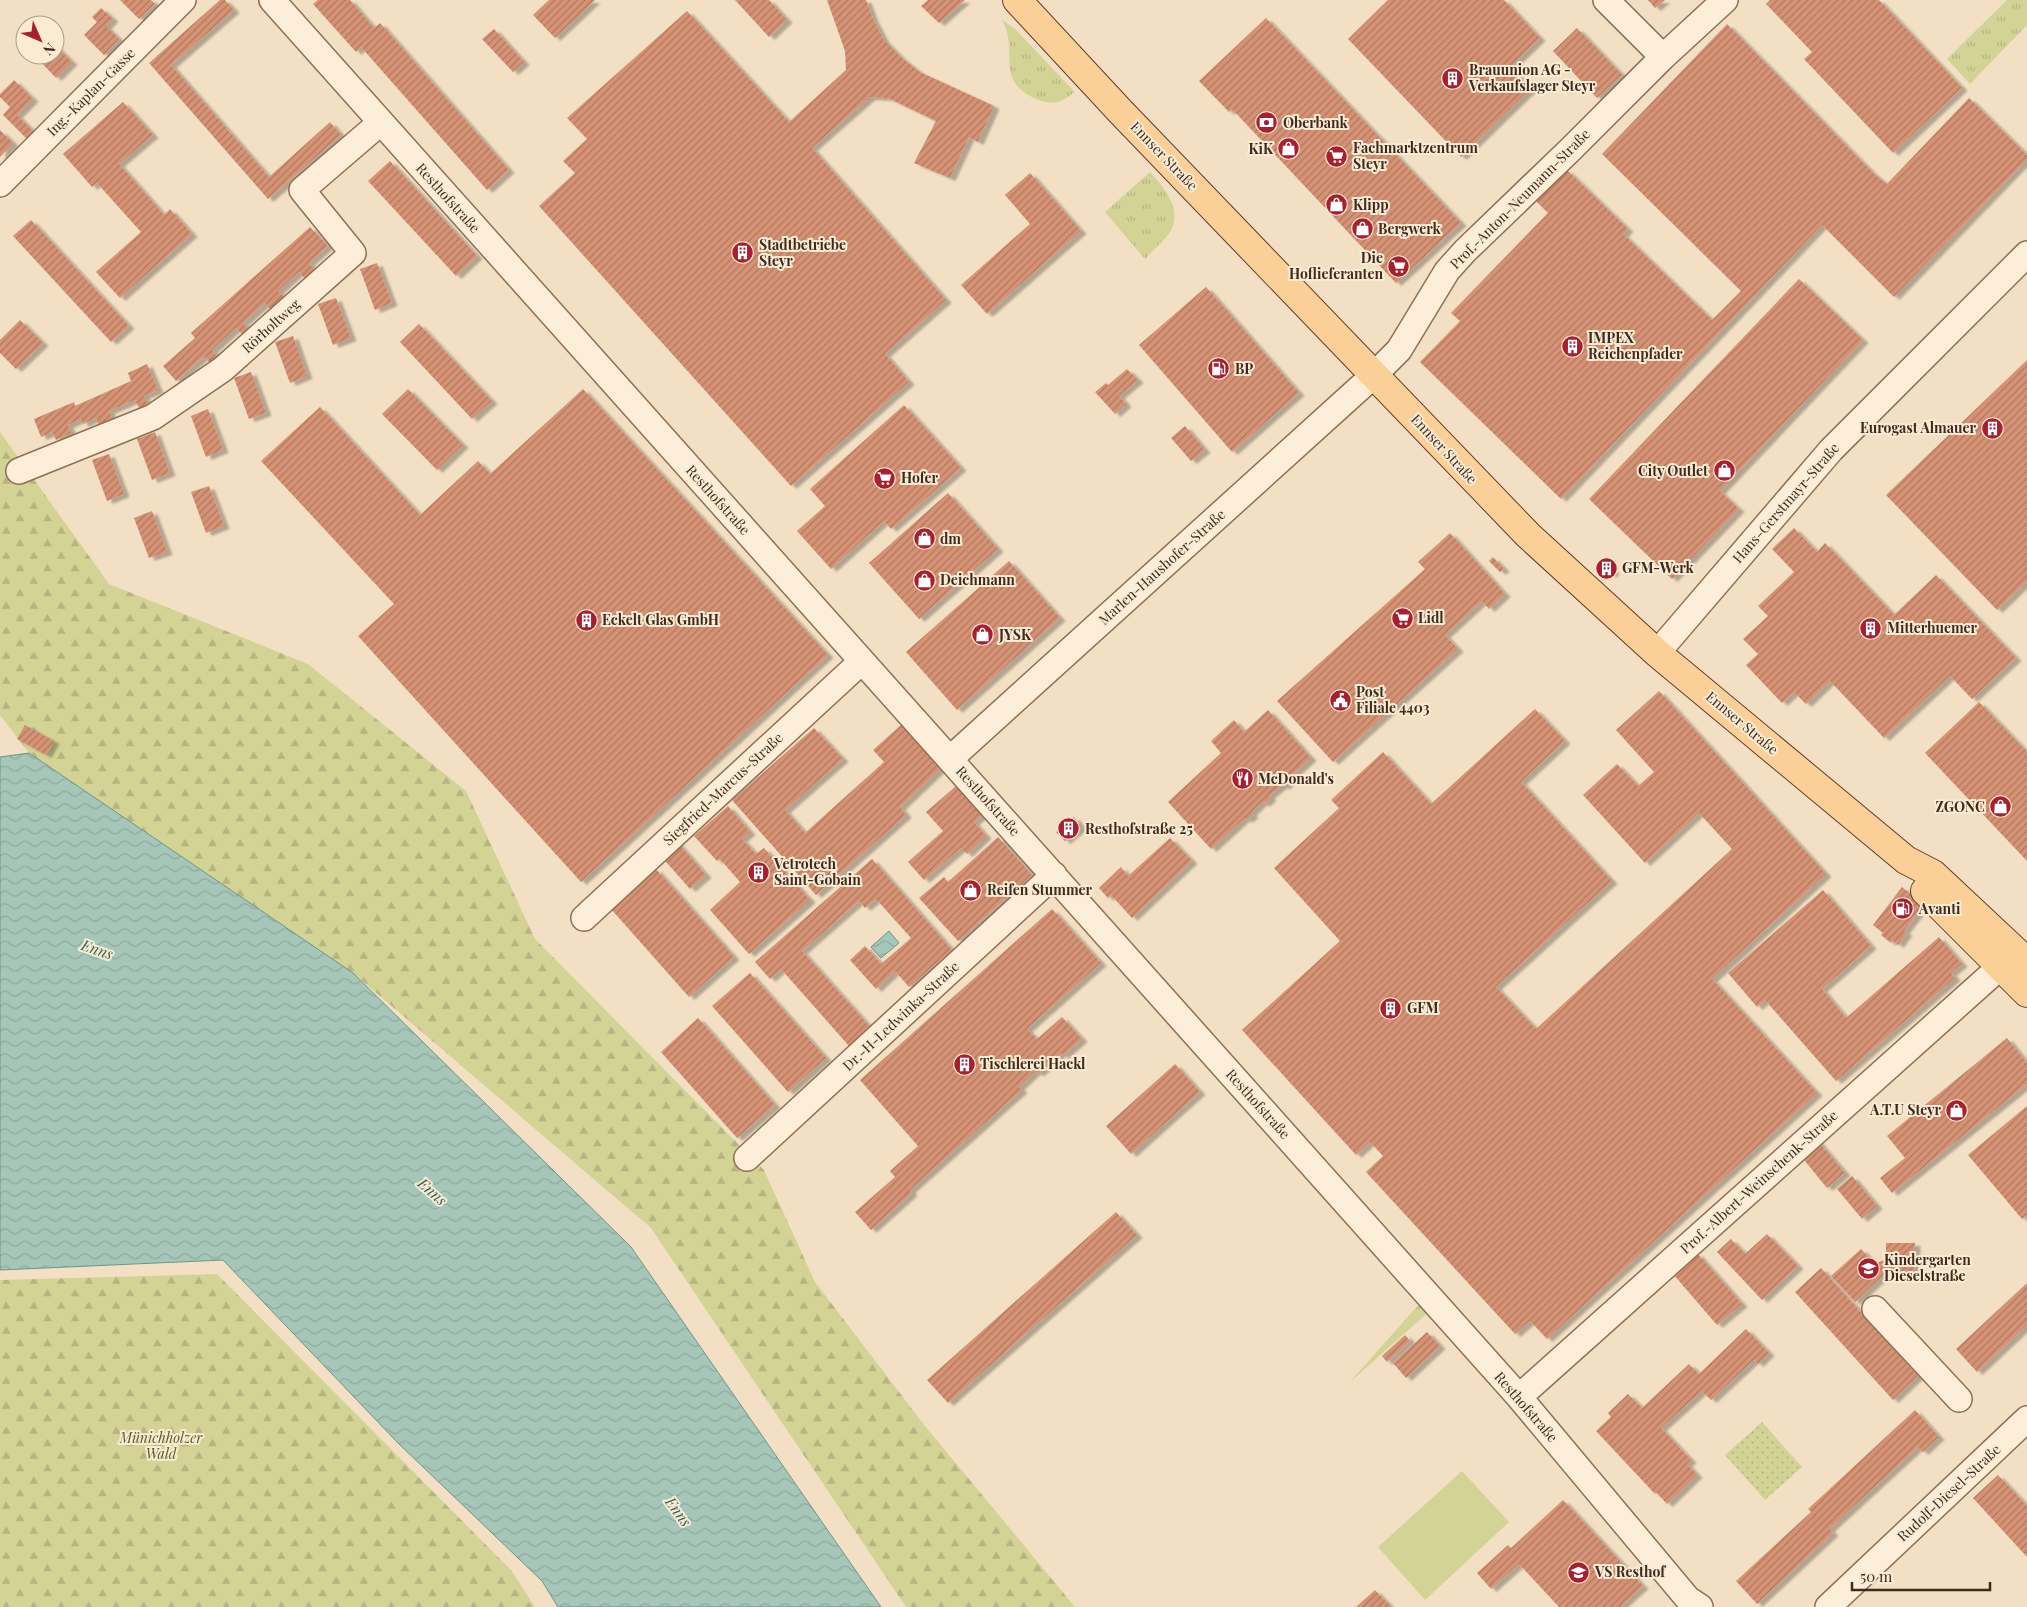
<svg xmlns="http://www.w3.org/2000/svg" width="2027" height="1607" viewBox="0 0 2027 1607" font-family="'Playfair Display',serif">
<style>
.grass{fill:url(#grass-tufts)}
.forest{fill:url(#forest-firs)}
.park{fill:url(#park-dots)}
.pitch{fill:#d3d396}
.water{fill:url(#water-waves);stroke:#6b9586}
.building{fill:url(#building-hatch);filter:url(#shadow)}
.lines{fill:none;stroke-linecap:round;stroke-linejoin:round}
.minor-casing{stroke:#906f57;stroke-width:28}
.major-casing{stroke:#5e3e2c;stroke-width:30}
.minor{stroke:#fceed8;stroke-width:25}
.major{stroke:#fad098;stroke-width:28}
.labels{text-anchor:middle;stroke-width:4;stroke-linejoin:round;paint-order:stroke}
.poi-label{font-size:14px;font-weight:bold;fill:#3f2a1d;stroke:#f9ebd4;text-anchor:start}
.street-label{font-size:14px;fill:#3f2a1d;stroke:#f9ebd4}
.park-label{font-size:14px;font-style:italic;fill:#555d21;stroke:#f9ebd4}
.water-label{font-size:15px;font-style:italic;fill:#2b6057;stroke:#f9ebd4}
</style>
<defs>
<pattern id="grass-tufts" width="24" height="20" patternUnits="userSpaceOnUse" patternTransform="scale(1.25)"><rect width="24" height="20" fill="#d3d396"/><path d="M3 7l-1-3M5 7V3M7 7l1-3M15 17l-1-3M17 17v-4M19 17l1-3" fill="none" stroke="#b6b581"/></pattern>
<pattern id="forest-firs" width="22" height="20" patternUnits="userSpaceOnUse" patternTransform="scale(1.25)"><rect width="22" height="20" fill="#d3d396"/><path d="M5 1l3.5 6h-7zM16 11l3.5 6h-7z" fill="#b6b581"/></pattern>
<pattern id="park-dots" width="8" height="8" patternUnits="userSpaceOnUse" patternTransform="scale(1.25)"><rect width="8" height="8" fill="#d3d396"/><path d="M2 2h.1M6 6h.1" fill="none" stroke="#b6b581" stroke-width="1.8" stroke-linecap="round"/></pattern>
<pattern id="water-waves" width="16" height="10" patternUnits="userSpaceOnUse" patternTransform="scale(1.25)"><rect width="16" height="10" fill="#a6c6b9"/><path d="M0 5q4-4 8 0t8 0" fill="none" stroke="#90aa9f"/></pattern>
<pattern id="building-hatch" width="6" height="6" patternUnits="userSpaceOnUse" patternTransform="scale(1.25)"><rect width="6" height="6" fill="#d69275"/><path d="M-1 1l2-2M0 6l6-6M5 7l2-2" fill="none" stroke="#af775f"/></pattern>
<filter id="shadow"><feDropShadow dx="5.5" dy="3" stdDeviation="1" flood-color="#0004"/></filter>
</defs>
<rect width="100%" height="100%" fill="#f3e0c4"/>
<!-- grass -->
<path class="grass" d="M2007,0H2027V25L1970,84L1947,59Z
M1002,20L1014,28L1075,92C1059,103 1055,106 1036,99C993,80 1020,51 1002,20Z
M1150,172C1165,188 1183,210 1170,232C1164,241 1153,250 1145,259L1105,212Z
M1420,1303L1432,1309L1349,1383Z"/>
<!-- forest -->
<path class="forest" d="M0,432L109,584L308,664L466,791L535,939L764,1170L815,1282L925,1426L1075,1607H906L651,1228L353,973L29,753L0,715Z
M217,1274L511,1570L535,1607H0V1280Z"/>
<!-- park -->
<path class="park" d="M1762,1422L1802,1467L1765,1500L1725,1455Z"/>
<!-- pitch -->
<path class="pitch" d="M1462,1471L1509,1522L1425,1600L1378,1547Z"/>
<!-- water -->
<path class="water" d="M29,753L353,973L631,1247L881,1607H558L542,1581L398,1443L223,1260L0,1270V757Z
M889,931L899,943L881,958L871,947Z"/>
<!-- building -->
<path class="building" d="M120,0H151L155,4L139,19Z
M220,0H225L234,10L171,65L269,177L330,122L341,135L268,199L149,63Z
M318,0H350L374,28L380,23L509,170L487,190L361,47L356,52L313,4Z
M549,0H595L555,38L533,15Z
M735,0H769L787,20L769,37Z
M827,0H866L873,19L884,40L902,58L920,72L994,106L978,142L969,137L950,178L914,163L936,121L888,98L870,97L812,148L946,300L885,354L909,382L791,486L539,206L575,173L563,161L587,139L567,118L687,11L789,122L846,70L845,51Z
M928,0H965L939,23L921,6Z
M1388,0H1504L1540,38L1510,67L1531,89L1461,157L1348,39Z
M1648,0H1665L1655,8Z
M1770,0H1879L1962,88L1893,153L1804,59L1812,52L1766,4Z
M101,8L113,19L106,26L119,39L104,55L84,35L97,22L92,17Z
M1266,18L1461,223L1396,283L1232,109L1229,112L1199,81Z
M1727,24L1873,173L1887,184L1969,98L2027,155V159L1894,297L1822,225L1561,499L1420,362L1460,321L1451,313L1548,213L1536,201L1567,170L1628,229L1623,234L1712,320L1741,291L1602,154Z
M1577,28L1622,75L1597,98L1553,51Z
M494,29L524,62L513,72L482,39Z
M55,45L72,62L56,78L37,58L40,55H55Z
M14,80L33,99L17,115L34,132L27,139L3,115L10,107L0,97V94Z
M123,102L153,135L119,164L164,215L170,209L192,234L120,298L96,272L141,232L97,183L92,187L63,154Z
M0,130L13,143L0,157Z
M390,161L477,256L456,276L368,181Z
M1030,173L1081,231L987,314L961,285L1030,224L1005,195Z
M31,220L129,326L111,342L13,236Z
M310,227L328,246L309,263L315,271L306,280L299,272L278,291L284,297L270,309L265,303L243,323L248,329L242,334L236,328L212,350L217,357L210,363L204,356L176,381L163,366L195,338L191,333Z
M377,263L392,303L375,310L360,269Z
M1799,279L1863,340L1720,491L1739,509L1672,579L1589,499Z
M1206,287L1299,393L1232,452L1139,345Z
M336,298L351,338L333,345L318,304Z
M20,320L43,343L16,369L0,353V340Z
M419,324L492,401L472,419L400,342Z
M293,336L307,376L290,383L275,342Z
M2027,360V581L1997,610L1886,495Z
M147,364L158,390L144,396L148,404L139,408L135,400L109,411L113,420L99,426L96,418L83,424L81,419L68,425L71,433L56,440L52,432L41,437L34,419L74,402L75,406L131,381L128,373Z
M1127,369L1138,380L1119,396L1126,404L1115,414L1095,392L1106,383L1108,385Z
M251,372L266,413L249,419L234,378Z
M408,389L463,445L437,470L382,414Z
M583,389L828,655L581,882L358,636L394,604L261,461L320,407L420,515L478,461L490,474Z
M904,405L961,468L891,529L884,521L831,569L797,531L825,506L810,489Z
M208,409L223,450L206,457L191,416Z
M1185,426L1205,450L1191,461L1171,438Z
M155,432L170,473L152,480L137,439Z
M109,454L124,494L107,501L92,460Z
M209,486L224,526L206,533L191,492Z
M948,493L998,549L919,619L869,563Z
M152,511L167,552L149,558L134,518Z
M1794,528L1817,552L1825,543L1894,615L1936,575L2016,658L1972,699L1950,676L1884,738L1830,681L1806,704L1794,692L1782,703L1746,665L1758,654L1743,639L1768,616L1758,606L1794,572L1772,549Z
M1450,533L1505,594L1489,609L1482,601L1445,635L1458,649L1333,762L1277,701L1425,569L1418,562Z
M1493,557L1504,569L1500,572L1489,561Z
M1602,560L1614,571L1611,575L1598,564Z
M1009,561L1060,618L957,710L906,652Z
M1659,691L1826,874L1712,979L1817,1093L1547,1339L1530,1321L1515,1334L1366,1172L1383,1156L1370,1142L1356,1155L1242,1030L1340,941L1274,868L1339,808L1331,800L1383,752L1431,804L1535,709L1565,741L1521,782L1612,881L1496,987L1536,1029L1732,849L1699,813L1645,863L1583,795L1617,764L1638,786L1654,772L1616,730Z
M1979,702L2027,752V861L1925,753Z
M1268,710L1311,758L1289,778L1291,780L1284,787L1282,785L1269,796L1271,798L1264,804L1262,802L1251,813L1253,815L1247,820L1245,818L1211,849L1168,802L1221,753L1211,741L1234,720L1244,732Z
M25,725L54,741L46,755L17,739Z
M901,725L940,769L900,807L906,815L816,895L732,800L814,728L843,759L785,810L805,833L884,762L873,750Z
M956,786L982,815L974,822L986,836L967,854L961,848L924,880L908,862L943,831L926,812Z
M728,806L750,832L742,839L756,854L764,848L810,900L749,954L710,910L740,882L720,859L717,861L694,836Z
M1074,817L1082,827L1065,841L1056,832Z
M998,837L1032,875L958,941L919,898L944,877L948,882Z
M1170,838L1192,861L1132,918L1111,895L1108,898L1099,888L1121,867L1128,876Z
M676,841L706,875L690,889L660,855Z
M872,859L952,950L909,987L895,971L876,989L850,960L865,946L881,964L911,938L876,899L865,908L859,901L802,951L870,1027L849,1046L781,969L770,979L755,962Z
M656,869L734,957L689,997L611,909Z
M1902,887L1924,905L1904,931L1907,933L1898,945L1892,940L1891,943L1881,935L1883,933L1873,925Z
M1823,890L1871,946L1822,989L1846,1018L1939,937L1962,964L1951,973L1955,978L1836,1081L1765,1000L1757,1007L1728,973Z
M1052,909L1101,963L1027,1029L1037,1039L1062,1017L1082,1039L1063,1056L1061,1053L1038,1074L1036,1071L1019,1087L1022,1090L910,1190L912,1193L871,1230L855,1212L895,1177L890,1171L918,1146L860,1080Z
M750,973L826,1058L788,1092L712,1006Z
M698,1018L775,1105L737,1138L661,1052Z
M2007,1038L2027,1063V1084L1892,1193L1880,1178L1905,1158L1887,1136Z
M1175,1064L1200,1092L1131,1154L1106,1126Z
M2027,1106V1215L2022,1219L1968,1155Z
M1817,1140L1845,1173L1827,1188L1800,1155Z
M1852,1176L1877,1206L1862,1219L1837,1189Z
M1116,1212L1137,1235L948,1403L927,1380Z
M1767,1234L1798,1266L1762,1300L1717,1252L1731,1239L1745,1254Z
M1886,1243H1915L1914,1271H1888L1855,1302L1831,1276L1861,1249L1875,1264L1886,1259Z
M1697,1253L1742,1304L1717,1325L1673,1274Z
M1821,1268L1918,1376L1893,1400L1795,1292Z
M2027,1283V1325L1977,1372L1956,1349Z
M1746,1329L1769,1353L1758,1364L1754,1360L1711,1400L1702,1391L1661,1428L1691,1460L1687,1464L1697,1475L1667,1504L1656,1492L1655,1494L1596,1431L1611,1417L1608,1413L1628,1394L1642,1408L1689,1364L1699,1374Z
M1427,1332L1440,1346L1406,1378L1393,1363Z
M1405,1335L1410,1341L1387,1362L1382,1356Z
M1915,1410L1939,1437L1923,1452L1918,1447L1829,1529L1833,1533L1757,1604L1736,1581L1811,1512L1808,1509Z
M1998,1475L2027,1506V1557L1973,1498Z
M1563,1500L1643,1586L1620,1607H1559L1519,1564L1491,1589L1477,1573L1508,1545L1511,1548Z
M1375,1590L1391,1607H1356Z"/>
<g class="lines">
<defs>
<path id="minor" d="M272,0L1519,1397L1688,1599L1700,1607
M1663,57L1725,0
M0,184L183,0
M19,471L153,417L223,369L353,253L302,190L380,123
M1657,653L1831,450L2027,254
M950,759L1374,375L1399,350L1447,271L1465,251L1571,149L1663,57L1606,0
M584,918L862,661
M747,1158L1054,875
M1875,1309L1959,1399
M1519,1397L2000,967
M1828,1607L2027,1419"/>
<path id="major" d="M1017,0L1120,111L1528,535L1657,653L1906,860L1933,874L2027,962
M1925,891L2027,993"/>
</defs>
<!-- minor casing -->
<use href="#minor" class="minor-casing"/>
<!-- major casing -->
<use href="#major" class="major-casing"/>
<!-- minor -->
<use href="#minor" class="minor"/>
<!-- major -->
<use href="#major" class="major"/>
</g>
<!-- icons -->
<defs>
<symbol id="building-disc" viewBox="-11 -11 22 22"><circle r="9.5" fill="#a72030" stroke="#f9ebd4"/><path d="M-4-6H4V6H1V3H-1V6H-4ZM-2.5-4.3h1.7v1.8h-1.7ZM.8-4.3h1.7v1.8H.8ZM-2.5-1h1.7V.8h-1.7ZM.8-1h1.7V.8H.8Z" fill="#fff"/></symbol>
<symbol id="bank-disc" viewBox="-11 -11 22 22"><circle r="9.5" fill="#a72030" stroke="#f9ebd4"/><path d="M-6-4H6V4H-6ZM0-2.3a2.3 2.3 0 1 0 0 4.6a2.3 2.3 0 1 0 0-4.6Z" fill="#fff"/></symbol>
<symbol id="shop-disc" viewBox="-11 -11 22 22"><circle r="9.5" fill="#a72030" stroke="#f9ebd4"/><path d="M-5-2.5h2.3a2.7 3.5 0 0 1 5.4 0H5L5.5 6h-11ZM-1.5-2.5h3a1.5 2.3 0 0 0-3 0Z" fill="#fff"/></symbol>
<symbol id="supermarket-disc" viewBox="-11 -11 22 22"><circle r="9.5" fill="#a72030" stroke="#f9ebd4"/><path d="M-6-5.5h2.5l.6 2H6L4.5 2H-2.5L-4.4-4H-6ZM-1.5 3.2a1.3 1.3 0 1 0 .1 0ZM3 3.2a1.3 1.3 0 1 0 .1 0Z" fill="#fff"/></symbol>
<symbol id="fuel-disc" viewBox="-11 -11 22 22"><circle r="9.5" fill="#a72030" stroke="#f9ebd4"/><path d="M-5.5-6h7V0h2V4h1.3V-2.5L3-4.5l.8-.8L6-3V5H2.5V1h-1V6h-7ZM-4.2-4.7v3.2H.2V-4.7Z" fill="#fff"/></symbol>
<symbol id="civic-disc" viewBox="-11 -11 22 22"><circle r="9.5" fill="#a72030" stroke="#f9ebd4"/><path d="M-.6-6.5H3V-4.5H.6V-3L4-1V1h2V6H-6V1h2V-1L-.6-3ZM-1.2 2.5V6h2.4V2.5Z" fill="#fff"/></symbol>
<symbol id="restaurant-disc" viewBox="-11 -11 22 22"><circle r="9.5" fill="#a72030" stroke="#f9ebd4"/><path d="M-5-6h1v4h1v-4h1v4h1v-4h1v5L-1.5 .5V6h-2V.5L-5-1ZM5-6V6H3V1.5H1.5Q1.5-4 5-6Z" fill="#fff"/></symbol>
<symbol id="school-disc" viewBox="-11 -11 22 22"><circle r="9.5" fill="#a72030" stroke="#f9ebd4"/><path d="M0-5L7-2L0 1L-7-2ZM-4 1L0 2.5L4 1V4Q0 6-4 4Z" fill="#fff"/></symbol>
</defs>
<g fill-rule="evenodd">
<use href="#building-disc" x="1440" y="66" width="25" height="25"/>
<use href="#bank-disc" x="1254" y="110" width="25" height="25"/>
<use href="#shop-disc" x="1276" y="136" width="25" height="25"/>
<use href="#supermarket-disc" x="1324" y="144" width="25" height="25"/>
<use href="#shop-disc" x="1324" y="192" width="25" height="25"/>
<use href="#shop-disc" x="1350" y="216" width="25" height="25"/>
<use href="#building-disc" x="730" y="240" width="25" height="25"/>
<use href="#supermarket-disc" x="1386" y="254" width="25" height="25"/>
<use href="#building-disc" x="1560" y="334" width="25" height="25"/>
<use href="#fuel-disc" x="1206" y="356" width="25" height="25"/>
<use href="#building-disc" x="1980" y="416" width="25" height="25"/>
<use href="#shop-disc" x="1712" y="458" width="25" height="25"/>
<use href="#supermarket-disc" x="872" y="466" width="25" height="25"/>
<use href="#shop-disc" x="912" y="526" width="25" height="25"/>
<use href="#building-disc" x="1594" y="556" width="25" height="25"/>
<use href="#shop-disc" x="912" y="568" width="25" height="25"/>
<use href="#supermarket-disc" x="1390" y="606" width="25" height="25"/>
<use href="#building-disc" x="574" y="608" width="25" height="25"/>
<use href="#building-disc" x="1858" y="616" width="25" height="25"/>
<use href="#shop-disc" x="970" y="622" width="25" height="25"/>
<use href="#civic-disc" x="1328" y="688" width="25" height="25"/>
<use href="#restaurant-disc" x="1230" y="766" width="25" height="25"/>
<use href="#shop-disc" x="1988" y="794" width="25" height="25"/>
<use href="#building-disc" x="1056" y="816" width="25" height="25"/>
<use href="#building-disc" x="746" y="860" width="25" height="25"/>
<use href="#shop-disc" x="958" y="878" width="25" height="25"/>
<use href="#fuel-disc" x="1890" y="896" width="25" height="25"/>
<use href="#building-disc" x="1378" y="996" width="25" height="25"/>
<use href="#building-disc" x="952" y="1052" width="25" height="25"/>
<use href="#shop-disc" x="1944" y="1098" width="25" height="25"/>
<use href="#school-disc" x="1856" y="1256" width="25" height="25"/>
<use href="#school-disc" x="1566" y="1560" width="25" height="25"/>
</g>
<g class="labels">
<!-- poi labels -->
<g class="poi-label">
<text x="1469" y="75">Brauunion AG -<tspan x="1469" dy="16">Verkaufslager Steyr</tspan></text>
<text x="1283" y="128">Oberbank</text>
<text x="1353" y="153">Fachmarktzentrum<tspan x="1353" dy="16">Steyr</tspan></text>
<text x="1273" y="154" text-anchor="end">KiK</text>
<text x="1353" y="210">Klipp</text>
<text x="1378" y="234">Bergwerk</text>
<text x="759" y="250">Stadtbetriebe<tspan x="759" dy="16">Steyr</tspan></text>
<text x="1383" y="263" text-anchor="end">Die<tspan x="1383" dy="16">Hoflieferanten</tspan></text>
<text x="1588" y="343">IMPEX<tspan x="1588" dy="16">Reichenpfader</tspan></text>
<text x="1235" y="374">BP</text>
<text x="1976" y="433" text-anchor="end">Eurogast Almauer</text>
<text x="1708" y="476" text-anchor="end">City Outlet</text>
<text x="901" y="483">Hofer</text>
<text x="940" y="544">dm</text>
<text x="1622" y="573">GFM-Werk</text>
<text x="940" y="585">Deichmann</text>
<text x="1418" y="623">Lidl</text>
<text x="602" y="625">Eckelt Glas GmbH</text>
<text x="1887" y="633">Mitterhuemer</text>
<text x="999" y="640">JYSK</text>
<text x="1356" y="697">Post<tspan x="1356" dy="16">Filiale 4403</tspan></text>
<text x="1258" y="784">McDonald's</text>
<text x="1985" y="812" text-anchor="end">ZGONC</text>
<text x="1085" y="834">Resthofstraße 25</text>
<text x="774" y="869">Vetrotech<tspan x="774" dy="16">Saint-Gobain</tspan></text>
<text x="987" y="895">Reifen Stummer</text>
<text x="1919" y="914">Avanti</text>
<text x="1407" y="1013">GFM</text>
<text x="980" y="1069">Tischlerei Hackl</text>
<text x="1941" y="1115" text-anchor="end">A.T.U Steyr</text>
<text x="1884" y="1265">Kindergarten<tspan x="1884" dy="16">Dieselstraße</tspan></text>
<text x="1595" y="1577">VS Resthof</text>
</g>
<!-- street labels -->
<g class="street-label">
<text transform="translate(91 92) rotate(-45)" y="5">Ing.-Kaplan-Gasse</text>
<text transform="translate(1164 156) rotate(46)" y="5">Ennser Straße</text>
<text transform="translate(448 198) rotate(48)" y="5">Resthofstraße</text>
<text transform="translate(1520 199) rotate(-45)" y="5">Prof.-Anton-Neumann-Straße</text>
<text transform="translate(271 326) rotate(-42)" y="5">Rörholtweg</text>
<text transform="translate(1444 449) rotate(47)" y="5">Ennser Straße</text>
<text transform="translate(718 500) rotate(48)" y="5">Resthofstraße</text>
<text transform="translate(1786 503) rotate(-49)" y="5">Hans-Gerstmayr-Straße</text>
<text transform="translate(1162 567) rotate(-42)" y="5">Marlen-Haushofer-Straße</text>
<text transform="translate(1742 723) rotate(40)" y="5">Ennser Straße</text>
<text transform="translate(723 789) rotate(-43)" y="5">Siegfried-Marcus-Straße</text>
<text transform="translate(988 801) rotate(48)" y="5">Resthofstraße</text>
<text transform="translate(901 1016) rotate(-43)" y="5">Dr.-H-Ledwinka-Straße</text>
<text transform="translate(1258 1104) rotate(48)" y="5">Resthofstraße</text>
<text transform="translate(1759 1182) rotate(-42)" y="5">Prof.-Albert-Weinschenk-Straße</text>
<text transform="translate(1526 1407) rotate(49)" y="5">Resthofstraße</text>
<text transform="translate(1949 1493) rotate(-43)" y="5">Rudolf-Diesel-Straße</text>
</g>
<!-- park labels -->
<g class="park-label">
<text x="161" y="1443">Münichholzer<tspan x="161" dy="16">Wald</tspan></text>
</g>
<!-- water labels -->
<g class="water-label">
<text transform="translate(97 950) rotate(19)" y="5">Enns</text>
<text transform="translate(432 1192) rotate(42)" y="5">Enns</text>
<text transform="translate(678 1512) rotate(54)" y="5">Enns</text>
</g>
</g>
<!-- north arrow -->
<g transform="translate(40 40) rotate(135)"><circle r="24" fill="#f9ebd4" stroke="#af9e8b"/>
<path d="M0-4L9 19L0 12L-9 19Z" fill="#a72030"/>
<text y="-8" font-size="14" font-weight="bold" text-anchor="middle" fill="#3f2a1d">N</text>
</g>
<!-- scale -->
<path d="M1852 1582v8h138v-8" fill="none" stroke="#3f2a1d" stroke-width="2.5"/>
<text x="1860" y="1582" font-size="15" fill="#3f2a1d" stroke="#f9ebd4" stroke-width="4" paint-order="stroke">50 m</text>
</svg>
